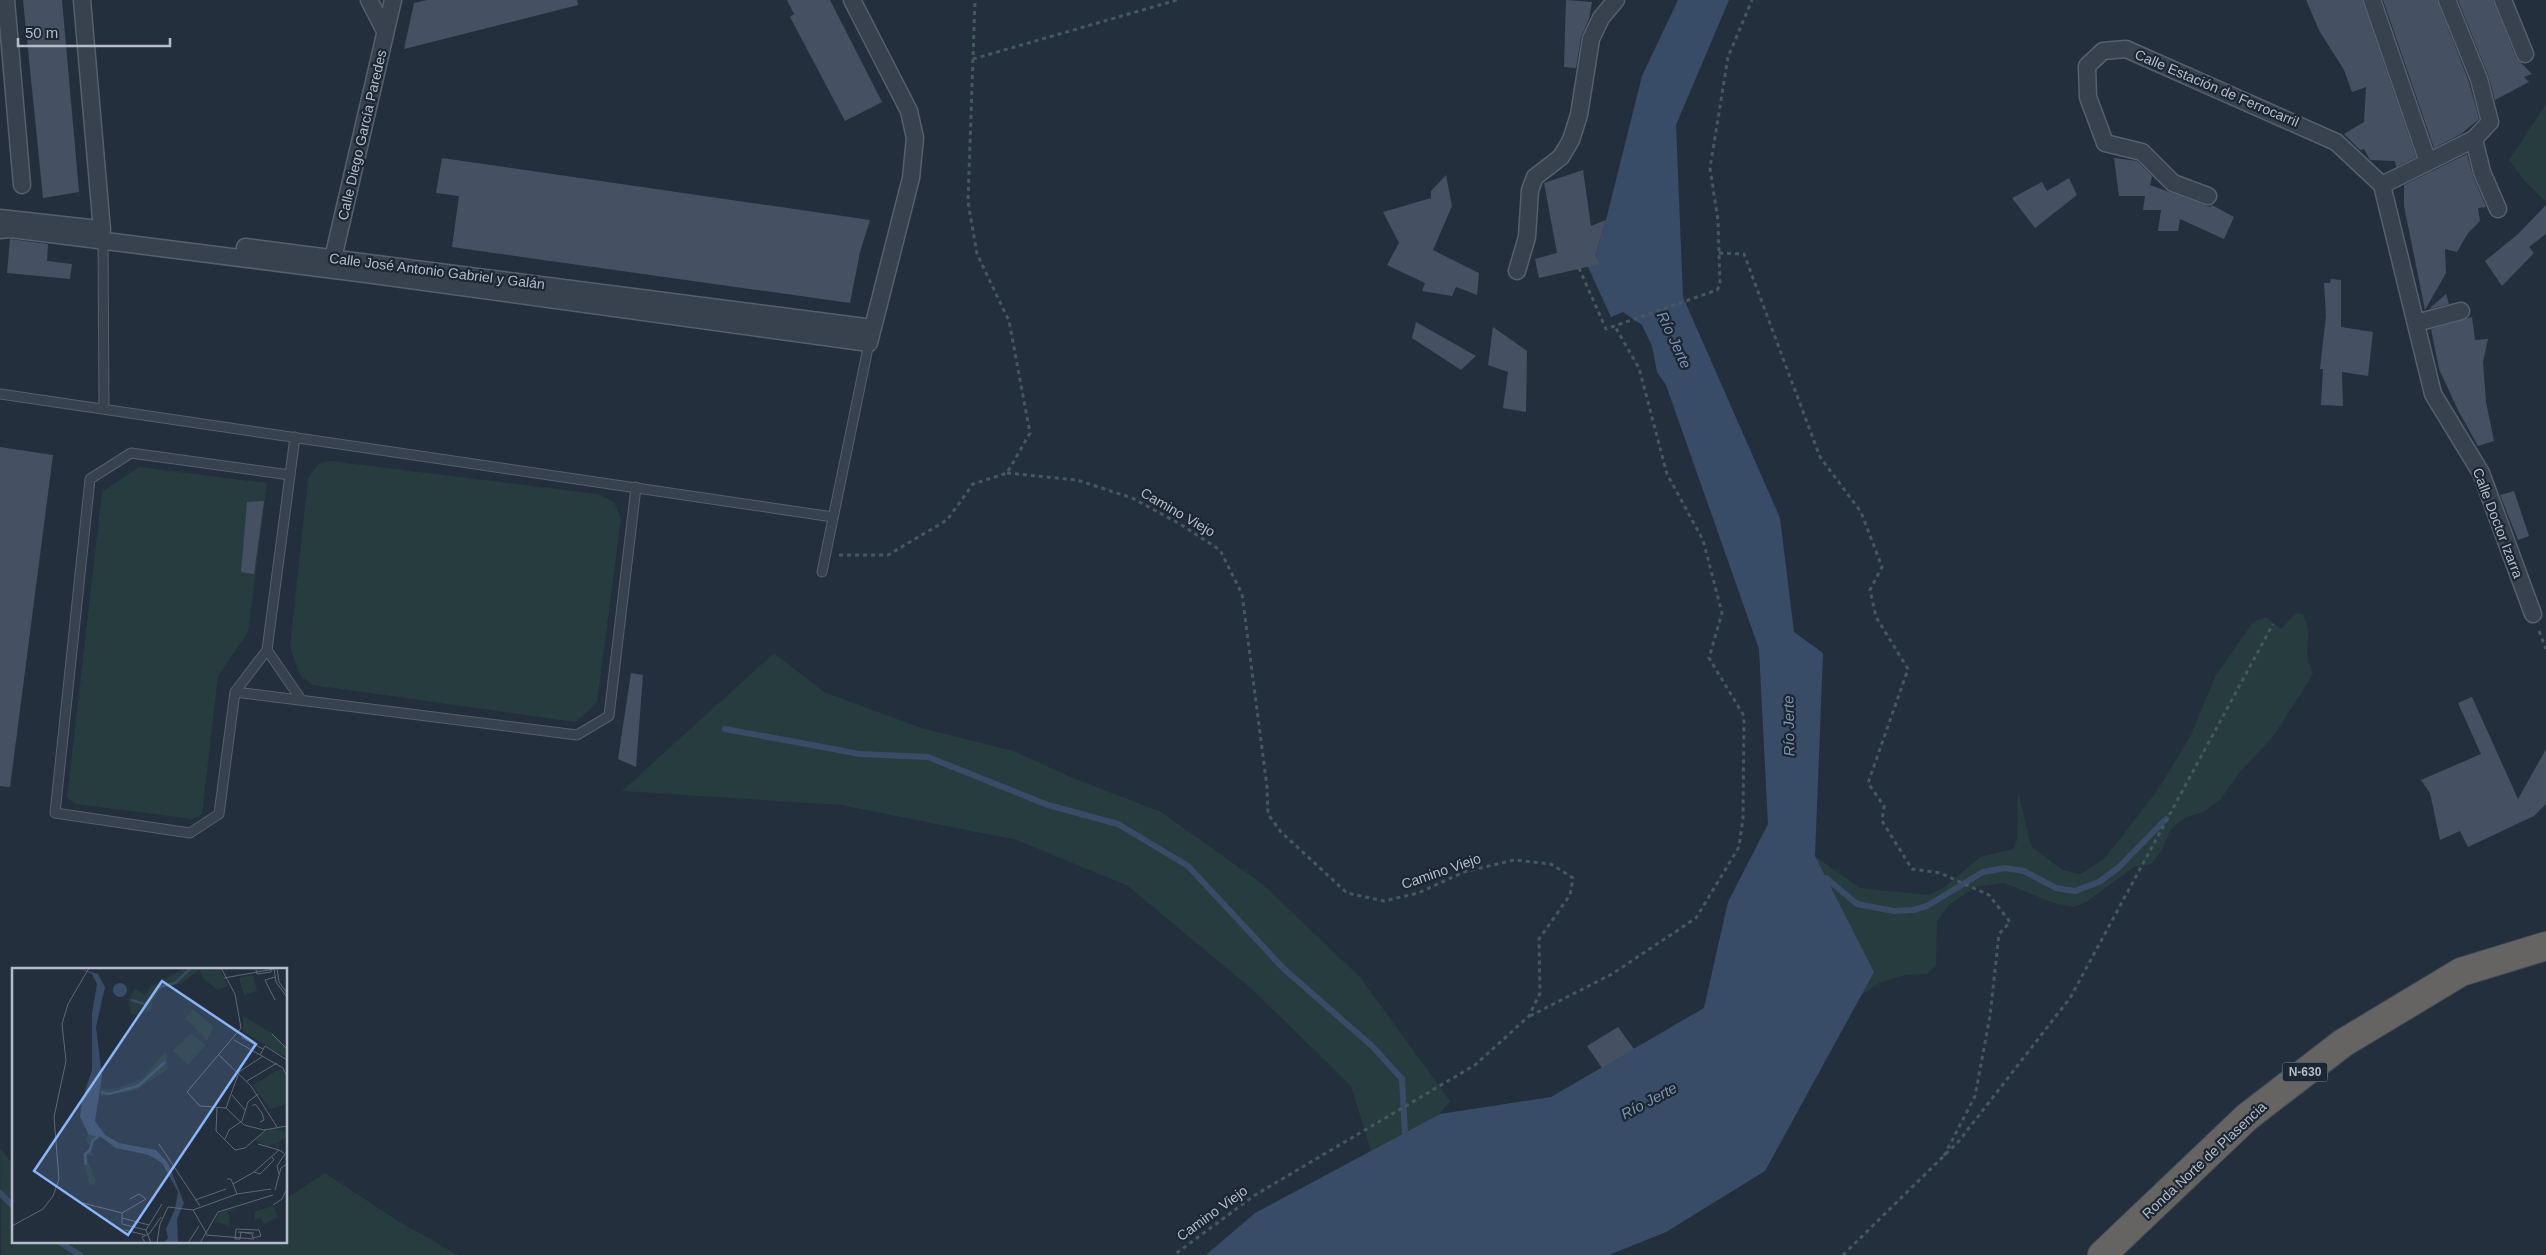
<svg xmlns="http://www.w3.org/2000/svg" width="2546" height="1255" viewBox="0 0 2546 1255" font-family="Arial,sans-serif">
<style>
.green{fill:#263c3f}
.water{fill:#394c67}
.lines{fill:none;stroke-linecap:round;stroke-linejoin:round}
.stream{stroke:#394c67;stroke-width:6}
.building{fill:#455162}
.service-casing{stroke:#565f6c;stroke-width:11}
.minor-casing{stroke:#565f6c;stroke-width:19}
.trunk-casing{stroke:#434c59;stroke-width:30}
.path{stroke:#44595c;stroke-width:3;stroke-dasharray:4 4;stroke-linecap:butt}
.service{stroke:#38414e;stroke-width:9}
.minor{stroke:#38414e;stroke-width:16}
.trunk{stroke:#656462;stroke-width:28}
.labels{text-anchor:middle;stroke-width:4.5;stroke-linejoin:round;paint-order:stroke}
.shield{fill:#1d2633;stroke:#878f9c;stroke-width:1}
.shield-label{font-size:12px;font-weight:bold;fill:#b4bcc9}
.street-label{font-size:14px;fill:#b4bcc9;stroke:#1d2633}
.water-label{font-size:15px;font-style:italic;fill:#7c92b1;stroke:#1d2633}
.inset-river{fill:none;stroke:#394c67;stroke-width:2.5}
.inset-road{fill:none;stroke:#5e6776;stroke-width:1}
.view{fill:#8ab4f8;fill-opacity:0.15;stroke:#8ab4f8;stroke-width:2.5}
.inset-edge{fill:none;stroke:#b4bcc9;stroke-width:2.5}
</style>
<rect width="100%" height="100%" fill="#242f3e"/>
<!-- green -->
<path class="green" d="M2546,104V202L2525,181L2509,160Z
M330,461L597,494L614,502L621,519L597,702L576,722L312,685L300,675L290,646L308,479L318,464Z
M139,467L267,483L248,632L218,676L202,814L192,819L76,804L67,798L102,492Z
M2296,613L2303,614C2315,638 2300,649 2313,673L2309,681L2272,738L2239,773L2220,800L2203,812L2185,818L2171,829L2162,850L2151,864L2134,867L2086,902L2074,907L2054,903L2004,883L1975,887L1950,904L1937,921L1936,966L1927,974L1905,975L1879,983L1860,996L1873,971L1815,856L1860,888L1929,895L1945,887L1980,857L2013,849L2017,840L2018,791L2031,846L2062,870L2081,874L2105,858L2157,791L2191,735L2215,677L2253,622L2266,617L2281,629Z
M774,653L824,692L921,728L1013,751L1073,778L1161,812L1261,883L1360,977L1450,1101L1440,1114L1371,1151L1351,1086L1253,990L1128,886L1017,840L841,805L622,791Z
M0,1148L14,1166V1241H286V1199L325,1173L398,1221L458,1255H1Z"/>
<!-- water -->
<path class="water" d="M1678,0H1729L1676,125L1683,297L1780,518L1794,632L1823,653L1815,856L1874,972L1765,1171L1666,1232L1609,1255H1206L1255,1213L1440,1114L1551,1097L1704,1008L1728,902L1768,824L1759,649L1666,385L1657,372L1652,346L1642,325L1623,312L1611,317L1588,267L1595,256L1606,220L1642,76Z"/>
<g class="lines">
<!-- stream -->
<path class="stream" d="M725,729L860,754L928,757L1048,805L1118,824L1188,866L1283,968L1373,1047L1402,1079L1405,1133
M1826,878L1857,904L1894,911L1913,910L1927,906L1983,872L2005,868L2024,871L2056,888L2075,891L2099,882L2118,868L2166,819
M0,1193L14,1207
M58,1241L80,1255"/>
</g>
<!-- building -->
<path class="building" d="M23,0H62L79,192L43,198Z
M427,0H577L578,5L404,49L414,3Z
M787,0H830L882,102L845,121L790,17L794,14Z
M1566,0L1592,2L1589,19L1581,37L1576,68L1564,67Z
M2306,0H2362L2416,157L2396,167L2395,161L2370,160L2364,149L2360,150L2344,134L2364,122L2366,87L2352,92L2344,70L2320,32Z
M2383,0H2437L2469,82L2479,119L2461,134L2434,148Z
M2458,0H2493L2516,58L2532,74L2524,77L2529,82L2495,100L2488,75Z
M2467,154L2473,176L2486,207L2478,208L2480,221L2468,233L2457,252L2445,249L2446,273L2425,310L2404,206V185Z
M442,158L870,220L860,252L850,303L452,247L459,196L436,193Z
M2114,158L2137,161L2152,176L2150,185L2210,207L2212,205L2234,217L2224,239L2180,219L2178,231H2158L2161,210H2143L2145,196H2119Z
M1583,170L1591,226L1606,220L1595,256L1600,264L1539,278L1535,259L1557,253L1544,183Z
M1446,175L1452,206L1433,250L1479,273L1477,295L1456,287L1452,296L1422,291L1425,283L1387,265L1399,243L1383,212L1431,198V191Z
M2069,178L2077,195L2035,228L2012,198L2042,182L2047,191Z
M2546,205V234L2529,247L2534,253L2502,286L2485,261L2518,234Z
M10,239L48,244L47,261L72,264L70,279L7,273Z
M2331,279L2341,280V327L2373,332L2368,376L2342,372L2343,406L2321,405L2323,369H2320L2326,316L2324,283H2330Z
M2446,294L2449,304L2429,309Z
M2472,317L2475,340L2488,339L2483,362L2486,402L2494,441L2478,446L2458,410L2439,369L2431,329Z
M1416,322L1476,356L1461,370L1412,338Z
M1493,327L1527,351L1526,412L1503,408L1508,372L1488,365Z
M0,447L53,455L10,787L0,786Z
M2514,491L2529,536L2518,540L2500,495Z
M264,501L254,574L241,572L247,502Z
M631,673L643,675L636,767L618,759Z
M2472,697L2518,799L2546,749V804L2534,816L2468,847L2460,831L2440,840L2430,793L2421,780L2481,754L2458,703Z
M1618,1027L1634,1049L1602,1068L1587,1046Z"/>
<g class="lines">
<defs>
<path id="service" d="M103,238L104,409
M0,394L833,517
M290,475L131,453L90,479L55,813L190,833L219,814L235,692L267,650L295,437
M822,572L869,343
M267,650L300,698
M235,692L577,735L609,716L636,487"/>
<path id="minor" d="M6,0L22,185
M82,0L102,230
M369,0L385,31
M2372,0L2428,162
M2447,0L2479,79L2490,122L2474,139L2382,185L2433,394L2481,473L2533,614
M2503,0L2525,54
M2474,139L2482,172L2498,209
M2208,196L2173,183L2142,152L2105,143L2088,97L2087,66L2103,51L2126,49L2336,142L2382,185
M0,218L90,228
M0,230L11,229L366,274L869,343L911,178L915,138L909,111L852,0
M245,247L873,328
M331,267L393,0
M1517,271L1527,237L1530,190L1535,177L1561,157L1571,140L1579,115L1591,39L1601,18L1616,0
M2416,323L2461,311"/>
<path id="trunk" d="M2102,1255L2247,1117L2343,1043L2461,972L2546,946"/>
</defs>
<!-- service casing -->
<use href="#service" class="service-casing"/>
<!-- minor casing -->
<use href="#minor" class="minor-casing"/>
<!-- trunk casing -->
<use href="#trunk" class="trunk-casing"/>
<!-- path -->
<path class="path" d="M973,59L1177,0
M1719,253L1744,254L1820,457L1861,512L1882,567L1870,590L1876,617L1908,669L1868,783L1884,806L1882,821L1912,869L1940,873L1989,895L2010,922L1999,934L1990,1016L1975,1096L1944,1156
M1579,268L1606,329L1717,290L1720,285L1718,221L1710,168L1728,57L1752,0
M1007,473L1077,480L1132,498L1180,524L1220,550L1242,594L1267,787L1268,814L1281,832L1347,893L1384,901L1418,893L1464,872L1514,860L1551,864L1573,878L1570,895L1539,939L1540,993L1529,1016L1475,1065L1255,1195L1174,1255
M839,555H888L947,520L973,484L1007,473L1030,433L1009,321L977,254L968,202L975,0
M2539,631L2546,649
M1530,1016L1612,974L1696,918L1739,847L1743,818L1744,716L1709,658L1722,613L1703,540L1667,474L1639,368L1614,325
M1843,1255L1959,1141L2070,998L2273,624"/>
<!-- service -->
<use href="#service" class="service"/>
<!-- minor -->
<use href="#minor" class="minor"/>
<!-- trunk -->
<use href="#trunk" class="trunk"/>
</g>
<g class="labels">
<!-- shield labels -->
<rect class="shield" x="2282.5" y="1062.5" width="45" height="19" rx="4"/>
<g class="shield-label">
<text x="2305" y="1076">N-630</text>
</g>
<!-- street labels -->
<g class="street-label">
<text transform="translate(2217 88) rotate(23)" y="5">Calle Estación de Ferrocarril</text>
<text transform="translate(362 135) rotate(-77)" y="5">Calle Diego García Paredes</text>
<text transform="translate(437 271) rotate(7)" y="5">Calle José Antonio Gabriel y Galán</text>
<text transform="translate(1178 512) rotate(30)" y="5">Camino Viejo</text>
<text transform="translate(2498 523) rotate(69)" y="5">Calle Doctor Izarra</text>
<text transform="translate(1441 871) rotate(-19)" y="5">Camino Viejo</text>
<text transform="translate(2204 1160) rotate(-43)" y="5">Ronda Norte de Plasencia</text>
<text transform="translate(1212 1213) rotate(-36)" y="5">Camino Viejo</text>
</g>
<!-- water labels -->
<g class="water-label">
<text transform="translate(1674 340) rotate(65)" y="5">Río Jerte</text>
<text transform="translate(1789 726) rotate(-91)" y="5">Río Jerte</text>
<text transform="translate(1649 1101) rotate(-28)" y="5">Río Jerte</text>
</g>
</g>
<!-- overview -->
<g transform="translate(12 968)">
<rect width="275" height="275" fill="#242f3e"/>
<path d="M174,0H207L216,18L206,22L190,10L188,1L170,15L150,20L140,34V41L126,48L119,46L117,34L113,31H117L123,20L133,27L140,17ZM241,7L245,23L232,27L227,10ZM181,41L202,59L195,72L173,50ZM231,48L260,65L275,79V90L231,64ZM179,65L194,77L176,97L161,83ZM154,83L156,101L125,122L89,129V121L107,120L130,110ZM269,100L275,111V136L258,141L241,117ZM258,161L271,162L275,168L266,175L267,179H264L265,175L255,179L244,172L239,173ZM76,165L89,169L80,175L79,184L83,187L74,188L84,213L82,218L77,215L71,194L72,186L78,179L74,172ZM261,238L266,249L252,256L249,250L243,252L242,244ZM218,241H224L215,244L218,248L217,262L215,257L203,254L198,265L206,246Z" fill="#263c3f"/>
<path d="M65,0L86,6L93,19L84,59L90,109L83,153L93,167L107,175L144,182L156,195L172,235L165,251L166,275H152L156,270L154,261L163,241L166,224L150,195L137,187L104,180L89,169L77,167L68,149L70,132L80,102V46L85,16L80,6ZM101 22a7 7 0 1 1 14 0a7 7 0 1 1-14 0Z" fill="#394c67"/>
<path class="inset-river" d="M119,32L133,36L146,19L163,15L179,0M89,124L97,126L126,118L153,94M74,197L73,186L78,182L81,172L86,169"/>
<path class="inset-road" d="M209,0L223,26L229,60L175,124L188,138L214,140L227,104L251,88M262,0L264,14L275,29M265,0L267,14L275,25M244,2L245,6L259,4V0M212,10L262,1M263,32L253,12L263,9M260,66L275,81M229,69L251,81M222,72L271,100L275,109M207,87L239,118L265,159M248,87L253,78L275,92M235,113L265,95M220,127L233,142M240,138L243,136L250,145L252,152L248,154M205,140L204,163L223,182L233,180L255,161M214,140L232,157L252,162L275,158M213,171L217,162L230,153L236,134L246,126M147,176L188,238M246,176L267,182M242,204L248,206L262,192L260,189M267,206L265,198L275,183M215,211H219L225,226M221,216L242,204L267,182L272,185M263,222L269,200L275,196M183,232L214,221M71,235L110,245V256L134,262M261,237L270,231L275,221M181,242L225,226L259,221M181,242L195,266M110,245L134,231L127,226L118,231M110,250L137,257M0,258L31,241L41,228L47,211L42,149L54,93L50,56L56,36L77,0M224,261L247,262L249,268L241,270L240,266L229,264L228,271H223ZM113,262L133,267M226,264L242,265M194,267L242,271M133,275L130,269L137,266L149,249M139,275L134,262L150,236M145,275L148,256L156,239L181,242M176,275L187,258M188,275L206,244L261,227"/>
<path class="view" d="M150,13L244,76L116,267L22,203Z"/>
<rect width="275" height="275" class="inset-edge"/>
</g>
<!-- scale -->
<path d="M18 38v8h152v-8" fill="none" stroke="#b4bcc9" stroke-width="2.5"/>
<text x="25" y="38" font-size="15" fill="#b4bcc9" stroke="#1d2633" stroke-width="4" paint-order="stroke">50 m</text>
</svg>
